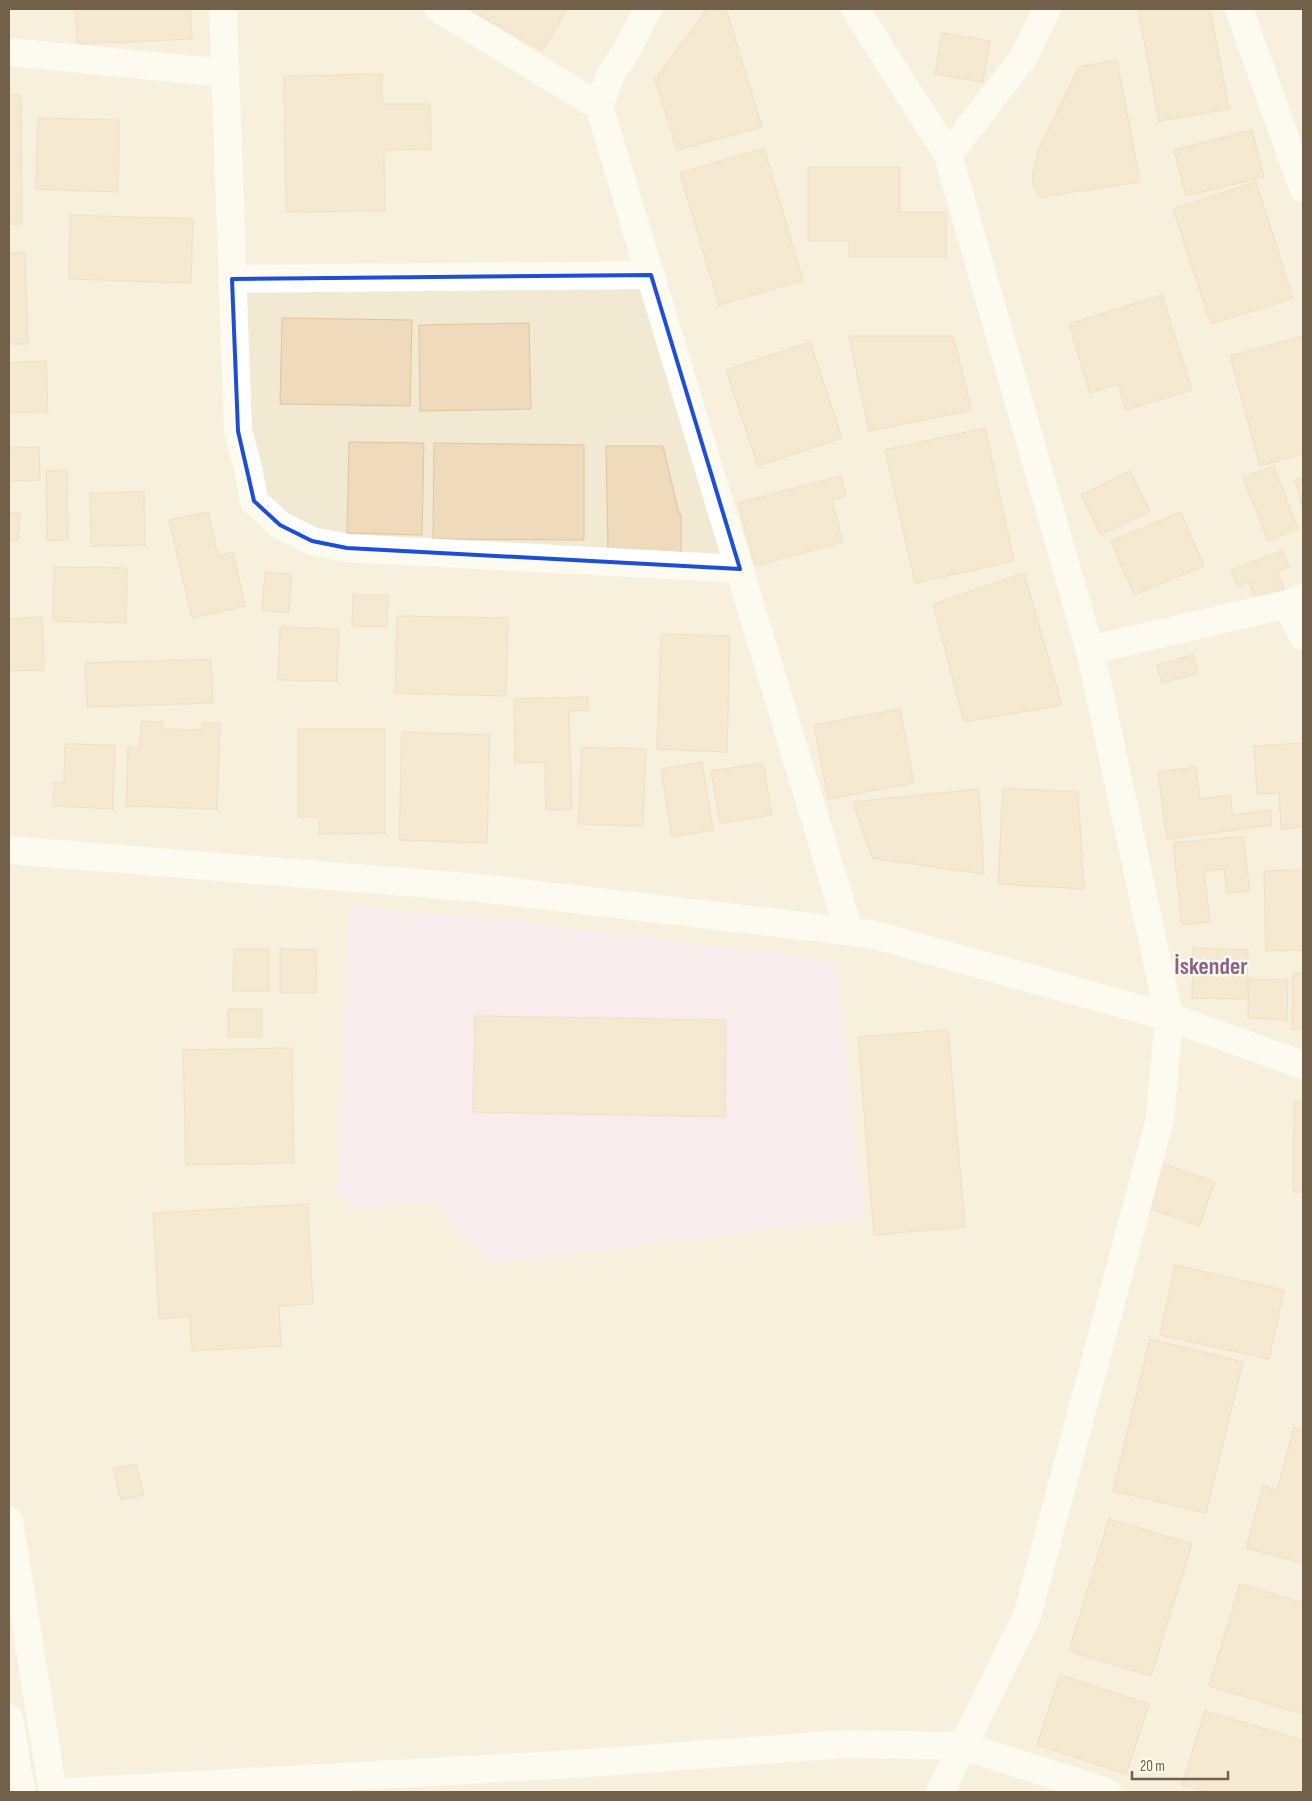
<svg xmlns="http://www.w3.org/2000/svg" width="1312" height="1801" viewBox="0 0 1312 1801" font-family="'Sofia Sans Condensed',sans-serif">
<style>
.residential{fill:#f2e9d2}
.education{fill:#f3e0f7}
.building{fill:#efdabc;stroke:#e1c39d}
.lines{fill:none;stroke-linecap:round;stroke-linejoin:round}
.street{stroke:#fff;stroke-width:28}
.secondary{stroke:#fff;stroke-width:28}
.marked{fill:none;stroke:#1d4ed8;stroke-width:4;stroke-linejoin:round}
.labels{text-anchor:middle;stroke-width:5;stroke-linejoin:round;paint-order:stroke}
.district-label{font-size:24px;font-weight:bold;fill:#88628e;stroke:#fefae9}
</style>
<rect width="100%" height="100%" fill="#fbf6e3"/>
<!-- residential -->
<path class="residential" d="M9,9H1303V1792H9Z"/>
<!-- education -->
<path class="education" d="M349,905L531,923L836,961L864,1218L487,1264L434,1201L359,1209L336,1193Z"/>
<!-- building -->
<path class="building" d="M76,9H190L192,39L77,44Z
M469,9H567L542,51Z
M707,9H726L762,127L677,150L655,79Z
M1138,9H1210L1229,109L1159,121Z
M942,33L990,41L983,82L935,74Z
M1117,60L1140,182L1040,197L1034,187L1032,176L1039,148L1079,67Z
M382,74V104H430L431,149L384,150L385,211L286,212L284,76Z
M9,95H21L22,224H9Z
M38,118L119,120L118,192L36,189Z
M1252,130L1264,177L1186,196L1174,150Z
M764,148L803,280L719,305L680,173Z
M808,167H900V212H946V257H849V241H808Z
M1256,182L1293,298L1211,324L1173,209Z
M70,215L193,219L191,283L69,279Z
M25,252L28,344H9V253Z
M1162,295L1192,390L1126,410L1118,384L1090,393L1069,324Z
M282,318L412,320L410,406L280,404Z
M529,323L531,409L420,411L419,325Z
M849,336H953L972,410L869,431Z
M1303,336V454L1260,466L1230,356Z
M810,342L842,438L758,466L726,370Z
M46,361L48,412L9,413V363Z
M985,428L1014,561L915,583L885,450Z
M349,442L424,443L422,535L347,533Z
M434,443L584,445V540L433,539Z
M606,446H663L679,514H681V553L608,554Z
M39,447L40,480L9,481V448Z
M1274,466L1298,529L1268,541L1243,477Z
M67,470L68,540L47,541L46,471Z
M1130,471L1150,511L1101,535L1081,495Z
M841,476L846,496L832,500L843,542L755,566L738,503Z
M1303,477V510L1295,480Z
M144,492L145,545L91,546L90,493Z
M9,512L20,513L18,541L9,540Z
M208,512L218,556L233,552L245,606L192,618L169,520Z
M1181,512L1204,566L1134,595L1111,541Z
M1282,551L1289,567L1277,571L1286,593L1257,604L1249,582L1238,586L1231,570Z
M54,567L127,568L126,623L53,621Z
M265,572L292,574L289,612L262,611Z
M1024,573L1062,705L964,722L933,604Z
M353,595H388L387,627L352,626Z
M397,616L508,618L506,696L395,693Z
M42,617L44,670L9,671V619Z
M280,627L339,629L337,681L278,680Z
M661,634L730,636L727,752L657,749Z
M1193,655L1198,673L1162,683L1157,665Z
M211,659L213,703L87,707L85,663Z
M588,697V710L569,711L572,809L546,810L545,762L515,763L514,699Z
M900,709L914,783L828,799L814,725Z
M141,721L163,722V729L202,730V723H220L217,809L126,806L128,747L140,748Z
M298,729H385V833L319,834V817H298Z
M402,732L490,735L487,843L399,840Z
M1303,743V827L1281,829L1279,793L1257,794L1254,746Z
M65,744L115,745L113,809L53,806L54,782L64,783Z
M582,747L646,749L643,826L578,824Z
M702,762L713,830L672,837L661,769Z
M763,763L772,815L720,823L711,771Z
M1196,767L1200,799L1230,795L1233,815L1270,810L1272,825L1167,839L1158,772Z
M1003,788L1078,792L1084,889L998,884Z
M979,789L984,874L872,858L853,802Z
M1243,836L1250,891L1227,893L1224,869L1204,871L1210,922L1182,925L1173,843Z
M1303,870V950L1266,951L1264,871Z
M1193,948L1248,950L1247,999L1192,998Z
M234,949H269V991H233Z
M280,949L317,950L316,993H280Z
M1293,973H1303V1029H1292Z
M1249,979L1288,980L1287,1020L1248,1018Z
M228,1009H262V1037H228Z
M475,1016L726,1020L725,1117L473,1112Z
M948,1030L965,1227L874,1235L858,1037Z
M292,1048L294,1163L186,1165L183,1050Z
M1294,1102H1303V1192H1293Z
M1161,1163L1215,1182L1199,1226L1145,1207Z
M308,1204L313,1304L279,1306L281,1346L192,1351L190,1316L159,1319L153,1213Z
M1175,1265L1284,1290L1269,1359L1160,1335Z
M1150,1339L1243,1362L1206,1513L1113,1491Z
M1294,1427L1303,1430V1563L1246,1548L1263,1486L1277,1490Z
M136,1464L144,1495L121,1500L113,1469Z
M1109,1519L1192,1544L1151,1676L1069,1651Z
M1240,1584L1303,1603V1714L1209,1686Z
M1060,1675L1149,1704L1126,1774L1037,1745Z
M1205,1711L1303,1740V1792H1207L1182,1785Z"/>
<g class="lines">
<!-- street -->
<path class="street" d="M223,9L238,431L249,472L254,501L280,525L312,541L347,548L740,569
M439,9L599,106
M648,9L628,48L611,74L599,106L849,931
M855,9L948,155L1090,650L1169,1017L1160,1119L1027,1616L940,1792
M1239,9L1303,188
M9,52L225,73
M948,155L1023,58L1047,9
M232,279L651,275
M1287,604L1303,636
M1090,650L1287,604L1303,598
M68,1792L576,1764L844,1744L963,1746L1107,1792"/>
<!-- secondary -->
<path class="secondary" d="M9,850L479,888L871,934L1169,1017L1303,1065
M9,1521L53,1792
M9,1718L21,1792"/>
</g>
<!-- marked area -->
<path d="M0 0H1312V1801H0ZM651,275L740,569L347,548L312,541L280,525L254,501L238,431L232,279Z" fill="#fbf6e3" fill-opacity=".55" fill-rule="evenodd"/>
<path class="marked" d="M651,275L740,569L347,548L312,541L280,525L254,501L238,431L232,279Z"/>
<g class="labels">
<!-- district labels -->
<g class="district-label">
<text x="1211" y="974">İskender</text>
</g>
</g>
<!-- border -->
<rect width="1312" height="1801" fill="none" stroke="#72604a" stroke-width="20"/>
<!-- scale -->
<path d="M1132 1771v8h96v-8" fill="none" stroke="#72604a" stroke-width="2.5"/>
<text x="1140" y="1771" font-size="15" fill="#72604a" stroke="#fefae9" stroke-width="4" paint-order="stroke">20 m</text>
</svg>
